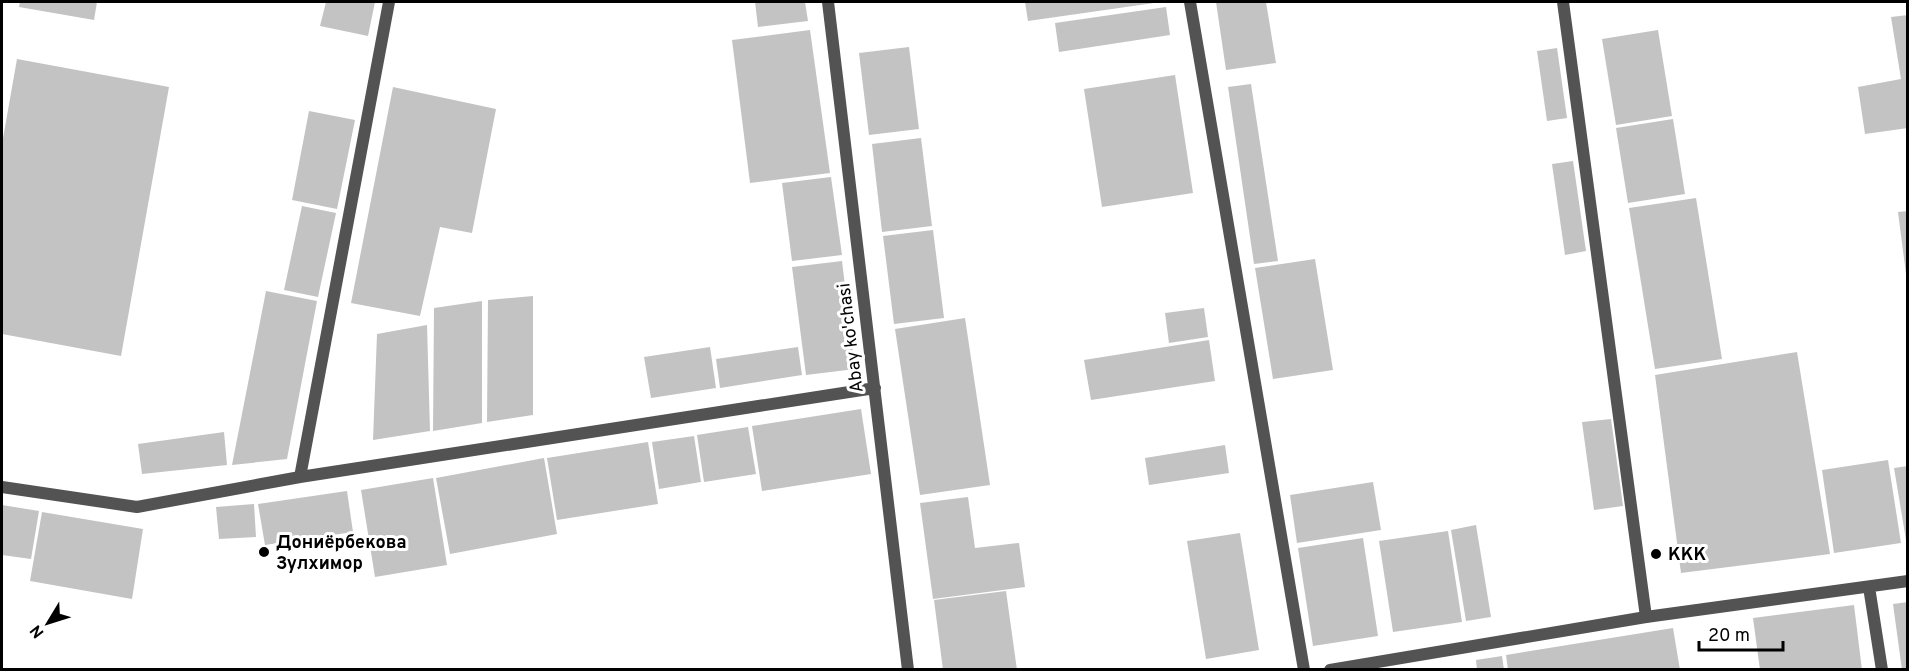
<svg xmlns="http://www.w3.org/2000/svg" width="1909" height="671" viewBox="0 0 1909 671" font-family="Overpass,sans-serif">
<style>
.building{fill:#c3c3c3}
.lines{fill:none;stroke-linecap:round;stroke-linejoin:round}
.lane{stroke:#535353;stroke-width:12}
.street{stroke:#535353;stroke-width:12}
.poi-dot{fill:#000;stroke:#fff;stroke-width:2}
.labels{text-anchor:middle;stroke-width:6;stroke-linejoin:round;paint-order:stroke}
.street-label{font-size:18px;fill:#000;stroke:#fff}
.poi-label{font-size:18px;font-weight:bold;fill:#000;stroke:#fff;text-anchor:start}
</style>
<rect width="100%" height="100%" fill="#fff"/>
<!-- building -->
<path class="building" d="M20,2H97L94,20L19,7Z
M326,2H375L368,36L320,26Z
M755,2H805L808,21L758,27Z
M1025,2H1154V3L1028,21Z
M1216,2H1266L1276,63L1226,70Z
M1166,7L1170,35L1059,52L1055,23Z
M1908,15V128L1865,134L1858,87L1901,79L1891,17Z
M810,30L830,173L750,183L732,40Z
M1658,30L1672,116L1616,125L1602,39Z
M909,47L919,129L869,135L859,53Z
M1557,48L1567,118L1547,121L1537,51Z
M17,59L169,87L121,356L2,334V144Z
M1175,75L1193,193L1102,207L1084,89Z
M1251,84L1278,261L1254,264L1228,87Z
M393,87L496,109L472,233L440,227L420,316L351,303Z
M309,111L355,120L337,209L292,200Z
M1673,119L1685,194L1628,203L1616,128Z
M921,138L932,226L882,232L872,144Z
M1573,161L1586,251L1565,255L1552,164Z
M831,177L842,255L792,261L782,183Z
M1696,198L1722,359L1655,369L1629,208Z
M302,206L336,213L318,297L284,290Z
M1908,211V274H1906L1898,212Z
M933,230L944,318L894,324L883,236Z
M1315,259L1333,370L1273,379L1255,268Z
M842,261L855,369L806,375L792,267Z
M266,291L317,301L287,459L232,465Z
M533,296V415L487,422L488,300Z
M482,301V423L433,431L434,308Z
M1204,308L1208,337L1169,343L1165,313Z
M965,318L990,485L920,495L895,329Z
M427,325L430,431L373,440L377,334Z
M1209,340L1215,381L1091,400L1084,360Z
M710,347L716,388L651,398L644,357Z
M798,347L802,375L720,388L716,359Z
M1797,352L1830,554L1681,573L1655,375Z
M861,409L871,474L762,491L752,426Z
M1611,419L1623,506L1594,510L1582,422Z
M748,427L756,474L704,482L697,435Z
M224,432L227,465L142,474L138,444Z
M694,436L701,482L659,489L652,442Z
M648,442L658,504L557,520L547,458Z
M1225,445L1229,473L1149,485L1145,458Z
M544,458L557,534L450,554L436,478Z
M1888,460L1901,543L1834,553L1822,470Z
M1908,466V540H1906L1894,468Z
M433,478L447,565L375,577L361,490Z
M1373,482L1381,530L1297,543L1290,495Z
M347,491L353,532L265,545L258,504Z
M968,497L975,548L1019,543L1025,587L933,599L920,503Z
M254,504L256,537L219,539L216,507Z
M2,505L39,511L31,559L2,555Z
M42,512L143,529L132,599L30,581Z
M1476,525L1491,617L1466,621L1451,530Z
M1448,531L1462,622L1393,632L1379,541Z
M1240,533L1259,650L1206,659L1187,541Z
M1363,538L1378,636L1313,646L1298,548Z
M1006,591L1017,670H943L934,600Z
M1908,602V670H1902L1893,604Z
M1854,605L1862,670H1760L1753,618Z
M1673,628L1680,670H1508L1506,655Z
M1502,656L1504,670H1477L1476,660Z"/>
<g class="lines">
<!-- lane -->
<path class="lane" d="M1563,2L1646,617"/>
<!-- street -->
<path class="street" d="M828,2L908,670
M1190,2L1304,670
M300,477L389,2
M2,487L137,507L300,477L875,388
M1869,587L1882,670
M1330,670L1646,617L1908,581"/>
</g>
<!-- markers -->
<g class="poi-dot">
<circle cx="264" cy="552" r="6"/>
<circle cx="1656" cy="554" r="6"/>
</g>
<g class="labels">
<!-- street labels -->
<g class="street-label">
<text transform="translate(850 338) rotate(-97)" y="6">Abay ko'chasi</text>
</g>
<!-- poi labels -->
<g class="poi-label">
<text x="276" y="548">Дониёрбекова<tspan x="276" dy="21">Зулхимор</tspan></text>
<text x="1668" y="560">ККК</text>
</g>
</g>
<!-- border -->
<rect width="1909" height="671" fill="none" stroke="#000000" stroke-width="6"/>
<!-- north arrow -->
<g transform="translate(48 623) rotate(232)" stroke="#ffffff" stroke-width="4.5" paint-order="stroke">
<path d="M0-4.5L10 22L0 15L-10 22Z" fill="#000000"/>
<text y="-9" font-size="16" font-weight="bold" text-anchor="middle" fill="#000000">N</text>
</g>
<!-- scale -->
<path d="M1699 641v9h84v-9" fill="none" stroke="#000000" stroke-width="3"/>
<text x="1708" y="641" font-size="18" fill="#000000" stroke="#ffffff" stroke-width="4.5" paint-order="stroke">20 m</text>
</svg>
